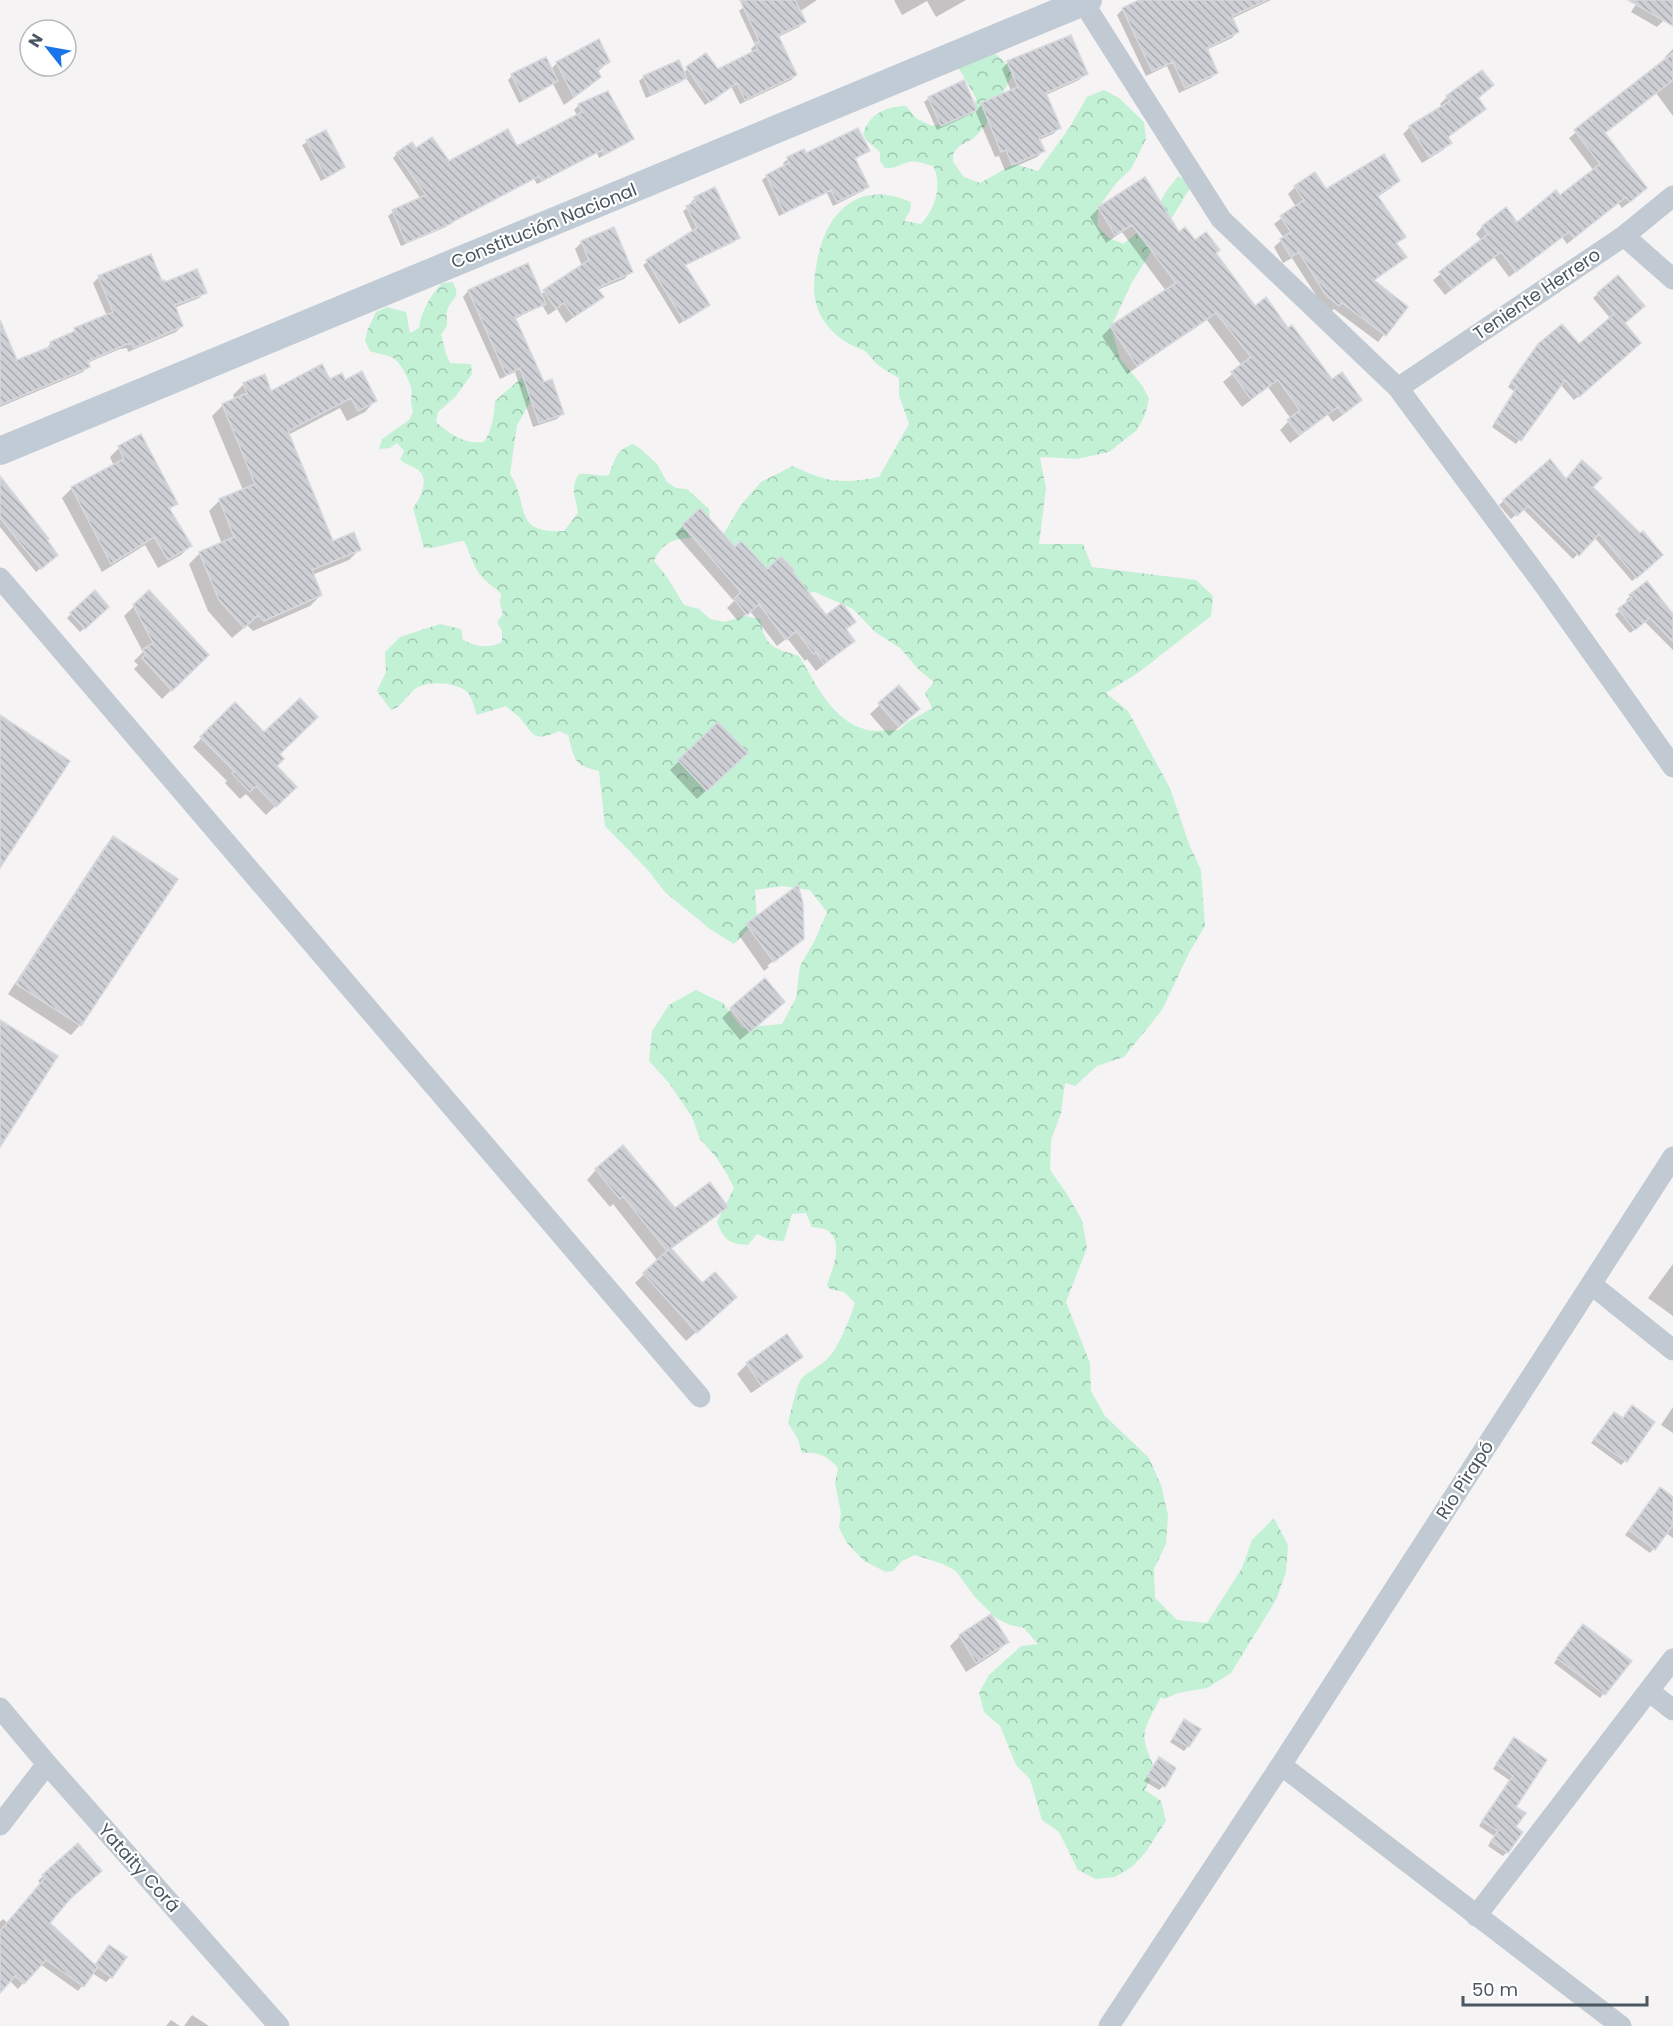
<svg xmlns="http://www.w3.org/2000/svg" width="1673" height="2026" viewBox="0 0 1673 2026" font-family="Poppins,sans-serif">
<style>
.forest{fill:url(#forest-crowns)}
.shadow{fill:#0003}
.building{fill:url(#building-back-hatch);stroke:#d7d9de;stroke-width:1.5}
.lines{fill:none;stroke-linecap:round;stroke-linejoin:round}
.street{stroke:#c1cad2;stroke-width:21}
.secondary{stroke:#c1cbd6;stroke-width:28}
.labels{text-anchor:middle;stroke-width:4.5;stroke-linejoin:round;paint-order:stroke}
.street-label{font-size:18px;fill:#4a5661;stroke:#fff}
</style>
<defs>
<pattern id="forest-crowns" width="20" height="18" patternUnits="userSpaceOnUse" patternTransform="scale(1.5)"><rect width="20" height="18" fill="#c3f1d5"/><path d="M2 6a3 3 0 1 1 6 0M12 15a3 3 0 1 1 6 0" fill="none" stroke="#a0c6b0"/></pattern>
<pattern id="building-back-hatch" width="6" height="6" patternUnits="userSpaceOnUse" patternTransform="scale(1.5)"><rect width="6" height="6" fill="#cdcfd5"/><path d="M-1 5l2 2M0 0l6 6M5-1l2 2" fill="none" stroke="#a8abb0"/></pattern>
</defs>
<rect width="100%" height="100%" fill="#f5f3f3"/>
<!-- forest -->
<path class="forest" d="M984,46C996,54 1008,61 1012,76L985,126L974,138L958,147L953,154V162L964,177L980,183L1014,164L1038,171L1070,127L1087,97L1104,90L1119,98L1144,122L1146,139L1131,169L1117,182L1098,208L1097,225L1107,237L1123,244L1150,223L1165,193L1178,176L1192,185L1131,284L1111,327L1120,359L1141,384L1149,398L1145,415L1137,430L1109,452L1077,459L1044,457L1040,458L1046,488L1039,544H1083L1092,567L1196,580L1213,596L1211,616L1139,672L1106,693L1128,711L1170,788L1189,844L1201,870L1205,926L1190,951L1162,1010L1124,1057L1097,1066L1075,1086L1065,1083L1061,1113L1051,1140L1050,1170L1067,1194L1082,1220L1087,1248L1066,1302L1090,1363L1091,1391L1105,1416L1149,1458L1161,1485L1168,1515L1166,1544L1154,1569L1155,1598L1177,1620L1207,1623L1242,1568L1252,1540L1274,1518L1288,1545L1286,1572L1276,1600L1231,1673L1207,1688L1178,1693L1164,1699L1161,1697C1143,1731 1138,1733 1155,1769L1145,1790L1161,1801L1166,1821L1145,1853L1132,1867L1115,1877L1096,1879L1078,1870L1059,1832L1042,1820L1030,1779L1016,1765L1000,1726L984,1712L979,1693L989,1675L1021,1646L1038,1644L1024,1628L1010,1625L996,1618L974,1596L956,1571L943,1564L915,1555L902,1561L893,1571L886,1572L864,1561L847,1543L839,1528L841,1513L835,1483L838,1468C827,1455 818,1452 802,1453L798,1439L788,1423C791,1413 796,1385 802,1378C809,1371 818,1367 825,1361C838,1351 850,1318 855,1303L844,1292L830,1289L827,1285C832,1269 845,1243 827,1230C823,1228 816,1228 812,1227L806,1213L792,1214L784,1241L770,1240L757,1234L748,1245C729,1244 724,1240 717,1222L734,1188L727,1174L716,1157L700,1139L692,1117L669,1083L649,1061L652,1031L669,1005L696,990L723,1003L742,1028L782,1024L796,998L800,966L815,940L827,912L810,890L782,886L755,890L757,920L734,944L710,929L665,892L647,869L605,826L599,771C572,765 575,759 568,735L559,731C531,744 534,733 518,716C514,713 510,710 506,706L477,715C474,708 473,699 468,693C458,682 427,680 415,689C404,697 405,705 391,710L377,691L386,672L385,652L400,637L440,624L461,629L463,640C477,647 489,649 502,642V631L497,622L503,614L500,604L501,594C496,588 491,586 486,581C474,571 471,554 464,541C450,542 438,549 424,548L413,508C420,499 431,478 417,469C412,466 406,464 400,460L404,451L397,443L390,448L379,449L382,439L409,420L413,411C409,400 413,395 411,387C408,378 401,363 393,358C386,354 377,354 370,351L365,341L367,331L376,312L387,307L406,312L410,333L419,328C421,311 431,295 442,283L453,282C461,300 453,295 448,308C443,320 453,321 441,334L446,354L450,363L471,364L472,374L455,397L438,412L436,422C451,435 463,444 484,442C492,430 494,416 495,401L519,380L529,374L540,386L517,425L510,474C530,504 511,534 564,531L578,513C576,496 569,490 579,474C590,473 598,477 609,475C615,460 616,450 633,444L641,449L657,464L667,482L676,488L687,489L709,509L711,529L708,539C684,537 665,536 654,561L667,577L684,605L699,609L710,619L725,622L745,616L760,619C765,648 774,648 799,656C817,685 831,720 867,730C876,732 890,730 899,730L908,722L932,708L925,693L934,682L919,670L900,648L875,632L853,609L815,592L786,595L734,562L724,533L741,505L761,482L793,466C829,483 840,484 879,477L909,424L899,395V378C892,374 882,369 876,363C872,359 869,353 863,350C859,348 855,347 851,345C838,338 824,325 819,312C811,291 814,278 818,257C828,209 861,180 911,202L910,211L904,221L921,224C935,209 943,185 933,166C925,164 917,160 909,162C900,164 895,169 885,168L880,161V152L867,141L863,134C869,115 885,106 906,106L917,119L932,126L950,121L974,108L976,98L958,67Z"/>
<!-- shadow -->
<path class="shadow" d="M757,0H817L799,12L804,22L799,27L778,37L796,75L791,80L740,104L731,86L705,105L686,78L681,82L646,98L639,81L644,77L683,73L706,55L717,70L753,53L751,49L755,45L739,11L744,7Z
M894,0H966L936,17L927,1L902,15Z
M1143,0H1271L1231,19L1237,32L1232,38L1206,50L1217,72L1211,78L1179,93L1167,66L1146,76L1117,15L1123,9Z
M1636,0H1673V4L1664,20L1657,27L1631,12L1638,1Z
M598,41L609,62L597,72L599,77L590,86L564,105L553,84L519,103L508,80L512,76L550,70L557,63Z
M1673,49V116L1656,93L1603,134L1639,195L1622,208L1618,203L1567,244L1562,237L1509,277L1494,257L1445,295L1433,280L1482,241L1476,234L1482,227L1506,210L1516,224L1560,198L1594,171L1569,138L1667,60L1665,57Z
M1008,62L1086,73L1079,80L1046,95L1059,128L1053,134L1039,140L1043,151L1037,157L1005,171L999,156L995,157L975,110L971,114L937,130L924,102L929,98L963,82L976,111L982,104L1011,91L1002,69Z
M608,93L632,139L627,143L599,158L597,153L537,184L534,179L450,223L446,227L401,246L388,216L393,212L421,199L393,158L397,154L412,144L416,151L448,163L517,148L578,116L574,110L579,105Z
M1447,97L1476,99L1477,115L1447,138L1450,143L1443,150L1422,163L1403,134L1410,127L1442,107L1440,104Z
M325,132L344,167L321,181L302,145Z
M803,151L805,155L868,151L854,160L867,187L863,191L833,206L827,193L779,216L762,180L767,176L785,167L783,163L788,159Z
M1145,179L1178,234L1215,253L1255,308L1288,330L1332,381L1360,400L1351,409L1333,422L1328,415L1290,443L1280,430L1291,419L1268,387L1242,407L1223,382L1242,366L1207,320L1127,374L1102,336L1111,327L1166,291L1122,232L1106,243L1090,217L1099,208Z
M1398,181L1391,188L1377,197L1404,237L1396,244L1405,257L1373,282L1406,307L1378,342L1334,309L1331,311L1319,300L1292,258L1283,263L1274,247L1284,238L1274,224L1296,207L1288,194L1295,187L1326,191Z
M695,198L738,238L734,242L684,266L708,305L679,324L643,265L693,232L683,211L692,205L691,202Z
M582,242L631,272L624,279L597,290L602,296L566,323L557,309L548,315L542,305L515,319L543,384L562,413L557,419L533,427L515,372L500,379L463,297L468,291L527,265L540,295L582,266L575,249Z
M99,277L161,283L205,292L199,298L174,308L182,326L176,332L128,352L127,348L120,349L87,363L88,366L83,372L0,407V322L16,362L46,349L51,343L69,336L75,330L107,316L93,283Z
M1618,277L1623,324L1635,347L1574,400L1560,384L1516,444L1492,427L1514,391L1508,387L1539,345L1579,346L1611,319L1593,298Z
M329,381L345,382L375,401L365,412L347,421L340,408L288,435L332,543L360,549L349,560L312,575L321,595L310,606L253,631L247,625L232,638L208,611L189,564L200,553L222,544L209,511L220,500L243,490L212,416L223,405L235,400L233,395L244,384L271,393Z
M140,436L176,503L169,510L190,546L181,555L158,568L145,545L102,572L62,498L71,489L114,466L110,457L119,448Z
M1549,461L1566,480L1591,487L1657,560L1632,581L1594,537L1573,559L1523,509L1511,519L1499,505Z
M0,496L45,540L52,559L36,572L0,527Z
M683,526L735,549L767,571L791,572L825,618L854,621L845,631L844,649L816,671L807,659L805,661L787,638L777,646L750,611L738,621L727,608L734,601L675,534Z
M1647,583L1673,616V650L1645,622L1630,633L1615,615L1628,603L1626,600Z
M95,592L107,607L80,632L67,618Z
M149,592L207,655L162,699L134,669L138,665L134,661L143,652L124,616Z
M899,687L909,718L889,736L870,714Z
M235,704L278,754L275,766L295,787L266,815L246,794L240,799L225,783L227,781L193,747Z
M679,761L736,763L697,799L670,770Z
M113,838L80,1025L71,1035L8,994L104,848Z
M747,925L803,939L767,966L769,967L764,971L738,934Z
M731,1009L774,1011L740,1040L722,1018Z
M596,1170L674,1211L726,1207L717,1216L671,1249L702,1285L726,1306L686,1341L635,1283L658,1261L613,1204L610,1207L587,1180Z
M1673,1264V1316L1648,1298Z
M787,1336L801,1356L791,1366L751,1393L737,1374L747,1364Z
M1673,1407V1433L1661,1425Z
M1610,1418L1625,1461L1621,1465L1591,1443Z
M1656,1493L1673,1498V1538L1666,1533L1650,1553L1625,1535Z
M991,1616L1007,1642L997,1652L966,1672L950,1646L960,1636Z
M1579,1630L1629,1661L1600,1698L1554,1663Z
M1185,1721L1188,1746L1184,1751L1170,1742Z
M1514,1739V1827L1507,1852L1503,1856L1488,1846L1494,1836L1479,1826L1509,1780L1493,1769Z
M1159,1759L1163,1786L1159,1790L1144,1781Z
M43,1876L67,1901L48,1923L94,1967L104,1952L111,1977L106,1982L92,1973L78,1991L40,1964L18,1989L9,1980L0,1991V1922L3,1919L8,1923L41,1884L38,1881Z
M192,2015L209,2026H184Z
M171,2020L180,2026H166Z"/>
<!-- building -->
<path class="building" d="M740,0H795L806,22L778,35L797,75L745,100L737,83L710,102L686,67L706,53L718,69L758,49L755,43L759,41Z
M1139,0H1267L1232,16L1239,32L1207,48L1218,73L1185,88L1173,62L1152,71L1122,8Z
M1628,0H1673V26Z
M1071,35L1088,74L1046,93L1061,128L1039,138L1045,151L1012,165L1006,150L1001,152L981,103L1018,87L1007,61Z
M599,39L610,62L597,69L601,77L574,97L556,62Z
M1673,53V80L1605,133L1647,188L1630,202L1626,197L1574,238L1569,232L1516,272L1501,252L1452,289L1439,272L1488,234L1482,226L1506,207L1517,222L1556,190L1560,195L1600,164L1574,130Z
M546,57L558,81L524,100L511,74Z
M679,60L687,78L651,94L643,76Z
M1482,70L1494,85L1478,98L1486,109L1448,137L1452,143L1429,157L1409,126L1450,101L1446,96Z
M964,80L977,110L941,126L928,97Z
M608,91L634,139L604,155L602,150L542,181L539,176L452,222V223L406,243L392,210L426,195L396,153L412,142L416,148L432,137L449,161L508,129L517,146L582,112L578,104Z
M858,128L870,151L855,158L869,187L837,202L831,190L784,213L766,175L789,163L787,157L804,149L806,153Z
M326,130L345,167L326,178L306,140Z
M1384,154L1400,181L1377,195L1406,237L1396,243L1407,257L1374,280L1408,307L1386,336L1342,303L1339,306L1325,294L1299,252L1291,257L1280,239L1291,232L1280,216L1304,200L1294,186L1315,172L1326,189Z
M1145,177L1179,232L1185,227L1195,240L1206,232L1220,250L1216,253L1255,306L1266,297L1288,328L1292,325L1332,379L1342,372L1362,400L1343,414L1338,407L1299,435L1287,420L1300,410L1278,380L1251,399L1231,372L1251,357L1216,313L1137,366L1110,326L1176,283L1132,225L1115,235L1098,207Z
M715,187L740,238L685,265L710,305L684,321L646,260L697,228L686,206L696,201L694,197Z
M614,227L633,272L597,288L604,297L574,317L564,303L556,309L543,290L589,260L581,241Z
M151,254L162,281L164,280L165,282L197,269L207,293L175,305L183,326L134,348L132,344H127L88,361L90,367L0,405V320L17,360L52,346L50,342L75,331L74,328L113,312L98,276Z
M528,263L546,304L515,317L544,382L552,379L564,414L539,423L520,368L506,375L468,290Z
M1618,275L1645,306L1625,323L1641,343L1579,397L1565,380L1521,441L1495,422L1517,387L1511,382L1538,344L1562,324L1579,344L1614,314L1597,293Z
M322,364L330,379L342,373L345,380L362,371L377,401L358,411L351,398L288,431L333,541L354,532L361,550L312,570L322,595L264,621L258,615L244,628L219,600L199,552L234,537L219,499L255,484L222,404L247,393L243,383L265,374L271,391Z
M141,434L178,504L169,508L192,546L168,560L154,537L111,564L71,487L124,459L118,446Z
M1550,459L1566,479L1582,460L1602,478L1593,487L1640,533L1643,531L1663,555L1637,578L1599,534L1579,556L1528,506L1517,516L1503,500Z
M0,476L49,539L47,540L58,555L41,569L0,518Z
M700,508L735,547L741,541L767,569L781,556L795,571L793,572L826,615L842,603L856,622L846,629L855,641L824,664L816,652L814,654L796,631L786,640L759,604L747,615L734,599L741,592L682,525Z
M1647,581L1673,614V642L1650,618L1635,630L1618,609L1632,598L1629,595Z
M95,590L109,607L85,629L70,613Z
M149,590L209,655L172,691L142,658L146,654L142,650L153,643L133,605Z
M899,685L920,709L899,727L878,703Z
M300,698L318,717L280,754L284,759L277,766L297,787L276,807L256,786L250,792L232,773L234,771L200,737L235,702L264,732Z
M0,715L70,761L0,868Z
M718,722L748,753L707,791L678,760Z
M113,836L178,879L81,1026L16,984Z
M798,885L803,903L804,939L774,962L746,924Z
M765,978L785,1002L750,1032L730,1008Z
M0,1020L58,1056L0,1147Z
M623,1145L675,1208L710,1182L728,1207L671,1248L702,1283L715,1272L737,1297L697,1333L643,1273L669,1249L667,1251L623,1196L620,1199L595,1169Z
M787,1334L803,1357L761,1385L746,1363Z
M1632,1405L1655,1422L1627,1462L1594,1439L1614,1412L1623,1418Z
M1660,1487L1673,1497V1525L1655,1550L1629,1530Z
M991,1614L1009,1642L976,1663L959,1635Z
M1583,1624L1632,1661L1605,1695L1557,1658Z
M1184,1719L1201,1729L1189,1747L1173,1738Z
M1514,1737L1547,1760L1516,1807L1526,1813L1516,1827L1523,1832L1508,1853L1491,1841L1498,1831L1482,1821L1513,1776L1496,1764Z
M1159,1757L1176,1768L1165,1787L1147,1776Z
M78,1843L102,1871L70,1899L50,1923L95,1965L109,1945L127,1957L112,1978L96,1966L97,1968L84,1987L46,1960L24,1984L15,1976L0,1993V1931L45,1878L42,1875Z"/>
<g class="lines">
<!-- street -->
<path class="street" d="M1083,2L1221,219L1398,388L1547,589L1673,767
M1624,236L1673,279
M1398,388L1624,236L1673,196
M0,578L700,1397
M1591,1284L1673,1350
M1649,1691L1673,1710
M0,1708L47,1764L279,2026
M1281,1765L1621,2026
M0,1825L47,1764
M1476,1916L1673,1659
M1109,2026L1281,1765L1673,1157"/>
<!-- secondary -->
<path class="secondary" d="M0,451L1088,0"/>
</g>
<g class="labels">
<!-- street labels -->
<g class="street-label">
<text transform="translate(544 226) rotate(-22)" y="6">Constitución Nacional</text>
<text transform="translate(1537 294) rotate(-34)" y="6">Teniente Herrero</text>
<text transform="translate(1465 1480) rotate(-57)" y="6">Río Pirapó</text>
<text transform="translate(139 1868) rotate(48)" y="6">Yataity Corá</text>
</g>
</g>
<!-- north arrow -->
<g transform="translate(48 48) rotate(301)"><circle r="28" fill="#ffffff" stroke="#b7bbc0" stroke-width="1.5"/>
<path d="M0-4.5L10 22L0 15L-10 22Z" fill="#1a73e8"/>
<text y="-9" font-size="16" font-weight="bold" text-anchor="middle" fill="#4a5661">N</text>
</g>
<!-- scale -->
<path d="M1463 1996v9h184v-9" fill="none" stroke="#4a5661" stroke-width="3"/>
<text x="1472" y="1996" font-size="18" fill="#4a5661" stroke="#ffffff" stroke-width="4.5" paint-order="stroke">50 m</text>
</svg>
